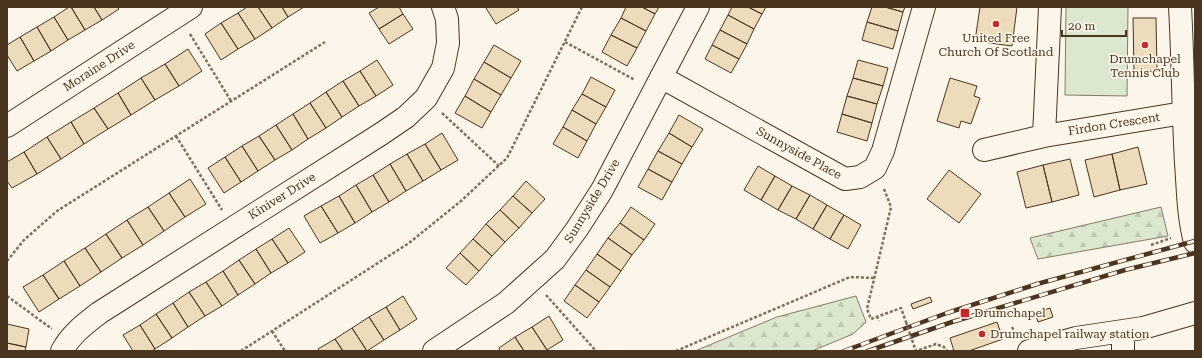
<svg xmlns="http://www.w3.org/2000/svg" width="1202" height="358" viewBox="0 0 1202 358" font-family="'Roboto Serif',serif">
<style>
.forest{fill:url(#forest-firs);stroke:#887966}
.park{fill:#dce7d0;stroke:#887966}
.building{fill:#ecdcbc;stroke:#4a3520}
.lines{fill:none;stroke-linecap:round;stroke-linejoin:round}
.minor-casing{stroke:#4a3520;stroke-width:24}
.path{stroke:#7f6f5c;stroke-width:2.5;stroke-dasharray:3 2;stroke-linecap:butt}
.minor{stroke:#fbf6e9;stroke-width:22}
.rail-casing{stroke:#4a3520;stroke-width:4.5}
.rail{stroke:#fbf6e9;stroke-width:3;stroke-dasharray:9;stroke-linecap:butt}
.path-bridge{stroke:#7f6f5c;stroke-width:2.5;stroke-dasharray:3 2;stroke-linecap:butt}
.poi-dot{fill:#c62828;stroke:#fbf6e9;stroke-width:1.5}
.labels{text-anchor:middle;stroke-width:3;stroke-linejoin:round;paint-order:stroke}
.poi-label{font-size:12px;fill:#4a3520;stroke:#fbf6e9}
.street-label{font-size:12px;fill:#4a3520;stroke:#fbf6e9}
</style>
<defs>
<pattern id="forest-firs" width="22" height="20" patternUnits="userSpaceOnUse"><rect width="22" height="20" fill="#dce7d0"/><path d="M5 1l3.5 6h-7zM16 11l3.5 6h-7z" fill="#bec7b2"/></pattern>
</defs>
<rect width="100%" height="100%" fill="#fbf6e9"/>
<!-- forest -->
<path class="forest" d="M1161,207L1168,236L1038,259L1030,238Z
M856,296L866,322L853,334L812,351H695L777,317Z"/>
<!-- park -->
<path class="park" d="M1066,7H1128L1127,96L1065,95Z"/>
<!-- building -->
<path class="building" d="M69,7H71L85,30L68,40L54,17Z
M71,7H94L102,20L85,30Z
M94,7H117L119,9L102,20Z
M247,7H258L272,28L255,39L238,13Z
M258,7H282L288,17L272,28Z
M282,7H304L288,17Z
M379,7H399L403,14L379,29L369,13Z
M487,7H517L519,10L496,24L486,8Z
M626,7H642L655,14L646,31L621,18Z
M642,7H659L655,14Z
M732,7H748L762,14L754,29L728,15Z
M748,7H766L762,14Z
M872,7H885L903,12L898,31L867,22Z
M885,7H905L903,12Z
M980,7H1017L1012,46L975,41Z
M238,13L255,39L238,49L221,23Z
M403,14L413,29L389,44L379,29Z
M728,15L754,29L747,44L720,30Z
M54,17L68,40L51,51L37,27Z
M621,18L646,31L637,48L611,35Z
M1133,18H1156L1157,71L1134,72Z
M867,22L898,31L893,49L862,40Z
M221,23L238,49L221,60L205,34Z
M37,27L51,51L34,61L20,37Z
M720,30L747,44L739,59L712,45Z
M611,35L637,48L627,66L602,52Z
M20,37L34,61L17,71L7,55V45Z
M494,45L521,61L511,78L484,62Z
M712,45L739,59L731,73L705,59Z
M188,49L202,71L179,86L165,64Z
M377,60L393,85L376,96L360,71Z
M858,60L888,68L883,86L853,78Z
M484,62L511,78L501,95L474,79Z
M165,64L179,86L155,100L141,78Z
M360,71L376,96L359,106L343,81Z
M591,77L615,90L606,107L582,94Z
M141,78L155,100L131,115L118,93Z
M853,78L883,86L877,104L847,96Z
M950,78L977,86L974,96L980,98L971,124L961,121L959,128L937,121Z
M474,79L501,95L491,112L465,96Z
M343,81L359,106L342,117L326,92Z
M326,92L342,117L326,128L310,103Z
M118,93L131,115L108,129L94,108Z
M582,94L606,107L596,124L572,110Z
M465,96L491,112L482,128L455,113Z
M847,96L877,104L872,123L842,114Z
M310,103L326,128L308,139L293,114Z
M94,108L108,129L84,144L71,122Z
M572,110L596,124L587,141L563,127Z
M293,114L308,139L292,150L276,125Z
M842,114L872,123L867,141L837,132Z
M679,115L703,129L692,147L669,133Z
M71,122L84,144L61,159L47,137Z
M276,125L292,150L275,160L259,136Z
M563,127L587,141L578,158L553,144Z
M442,133L458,160L441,170L425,144Z
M669,133L692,147L682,164L658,151Z
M259,136L275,160L258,171L242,146Z
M47,137L61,159L37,174L24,152Z
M425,144L441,170L423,181L407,154Z
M242,146L258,171L241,182L225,157Z
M1138,147L1147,184L1120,190L1112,154Z
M658,151L682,164L672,182L648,169Z
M24,152L37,174L12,188L7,181V162Z
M407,154L423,181L406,191L390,164Z
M1112,154L1120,190L1094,197L1085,160Z
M225,157L241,182L224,193L208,168Z
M1070,159L1079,195L1052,202L1043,165Z
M390,164L406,191L389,202L373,175Z
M1043,165L1052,202L1026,208L1017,172Z
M758,166L775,176L761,200L744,190Z
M648,169L672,182L662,200L638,187Z
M949,170L981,194L959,223L927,199Z
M373,175L389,202L372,212L356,185Z
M775,176L792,186L778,210L761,200Z
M190,179L206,204L185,217L169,193Z
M526,181L545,199L532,213L513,196Z
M356,185L372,212L355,223L339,196Z
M792,186L810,195L796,219L778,210Z
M169,193L185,217L164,231L148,207Z
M810,195L827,205L813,229L796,219Z
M339,196L355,223L338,233L321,206Z
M513,196L532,213L519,228L500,210Z
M827,205L844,215L830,239L813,229Z
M321,206L338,233L320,243L304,216Z
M148,207L164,231L143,245L127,220Z
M631,207L655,224L644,240L620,223Z
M500,210L519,228L505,242L486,224Z
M844,215L861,225L848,249L830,239Z
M127,220L143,245L122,258L106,234Z
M620,223L644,240L632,255L608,238Z
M486,224L505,242L492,256L473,239Z
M289,228L305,252L288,263L272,239Z
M106,234L122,258L101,272L85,248Z
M608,238L632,255L621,271L597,254Z
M272,239L288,263L271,273L256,249Z
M473,239L492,256L479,271L460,253Z
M85,248L101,272L80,286L64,261Z
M256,249L271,273L255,284L239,260Z
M460,253L479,271L466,285L446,268Z
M597,254L621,271L610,287L586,270Z
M239,260L255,284L238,295L223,271Z
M64,261L80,286L59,299L43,275Z
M586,270L610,287L599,302L575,285Z
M223,271L238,295L222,306L206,282Z
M43,275L59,299L39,312L23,287Z
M206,282L222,306L205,316L189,292Z
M575,285L599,302L587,318L564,301Z
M189,292L205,316L188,327L173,303Z
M403,296L417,319L400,330L386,307Z
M930,297L932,302L913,309L911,304Z
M173,303L188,327L172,338L156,314Z
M386,307L400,330L384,340L369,317Z
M1050,308L1053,317L1038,322L1035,313Z
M156,314L172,338L155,349L140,325Z
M549,316L563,340L547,350L532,327Z
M369,317L384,340L367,351L352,328Z
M997,322L1003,339L969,351H954L950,338Z
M7,324L29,329L26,347L7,343Z
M140,325L155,349L152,351H133L123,335Z
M532,327L547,350L545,351H524L515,337Z
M352,328L367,351H343L335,339Z
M515,337L524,351H500L499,348Z
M335,339L343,351H319L318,349Z
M7,343L26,347L25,351H7Z"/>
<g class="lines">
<defs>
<path id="minor" d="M1180,7C1183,59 1183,111 1186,163C1188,189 1188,216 1195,242
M661,77L845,179L860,177L875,168L883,151L924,7
M7,126L191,7
M1044,136L1183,113
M984,150L1044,136L1050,7
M62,351C71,334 85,324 99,313L381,134L406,117L426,98L443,68L448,43L447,19L443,7
M434,351L506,303L555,259L577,229L602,190L698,7
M1029,351L1076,338L1143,328L1195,313
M1123,351V344L1124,331"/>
</defs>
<!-- minor casing -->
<use href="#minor" class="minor-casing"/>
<!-- path -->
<path class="path" d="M190,34L231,101
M565,42L635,80
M442,113L499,166
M176,136L222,210
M884,189L891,207L867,309L871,319L901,308L906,322
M1151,245L1171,238
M7,261L24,240L57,211L325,42
M546,295L596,351
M7,296L52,329
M877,316L879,321
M1012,327L1016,334
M272,331L285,351
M912,340L916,351L936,344L944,347L947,351
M241,351L409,243L461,201L507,158L582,7
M676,351L850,277L874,278"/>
<!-- minor -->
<use href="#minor" class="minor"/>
<defs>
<path id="rail" d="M844,351L947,313L1037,284L1195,241
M868,351L952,322L1125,270L1195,253"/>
</defs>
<!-- rail casing -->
<use href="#rail" class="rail-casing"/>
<!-- rail -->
<use href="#rail" class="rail"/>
<!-- path-bridge -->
<path class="path-bridge" d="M906,322L912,340"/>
</g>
<!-- markers -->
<g class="poi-dot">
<circle cx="996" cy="24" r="4"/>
<circle cx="1145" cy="45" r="4"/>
<rect x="960" y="308" width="10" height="10" rx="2"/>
<circle cx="982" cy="334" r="4"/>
</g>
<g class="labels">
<!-- poi labels -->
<g class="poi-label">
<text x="996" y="42">United Free<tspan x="996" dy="14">Church Of Scotland</tspan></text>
<text x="1145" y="63">Drumchapel<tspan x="1145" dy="14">Tennis Club</tspan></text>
<text x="974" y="317" text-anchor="start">Drumchapel</text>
<text x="990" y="338" text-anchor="start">Drumchapel railway station</text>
</g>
<!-- street labels -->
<g class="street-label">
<text transform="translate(99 66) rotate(-33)" y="4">Moraine Drive</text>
<text transform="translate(1114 124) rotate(-9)" y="4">Firdon Crescent</text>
<text transform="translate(799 153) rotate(29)" y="4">Sunnyside Place</text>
<text transform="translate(282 196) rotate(-32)" y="4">Kiniver Drive</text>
<text transform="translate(592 201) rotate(-59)" y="4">Sunnyside Drive</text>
</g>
</g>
<!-- border -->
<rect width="1202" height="358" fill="none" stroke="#4a3520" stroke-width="16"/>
<!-- scale -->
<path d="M1062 30v6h64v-6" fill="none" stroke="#4a3520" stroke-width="2"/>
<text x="1068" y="30" font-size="12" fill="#4a3520" stroke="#fbf6e9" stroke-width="3" paint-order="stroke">20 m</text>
</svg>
